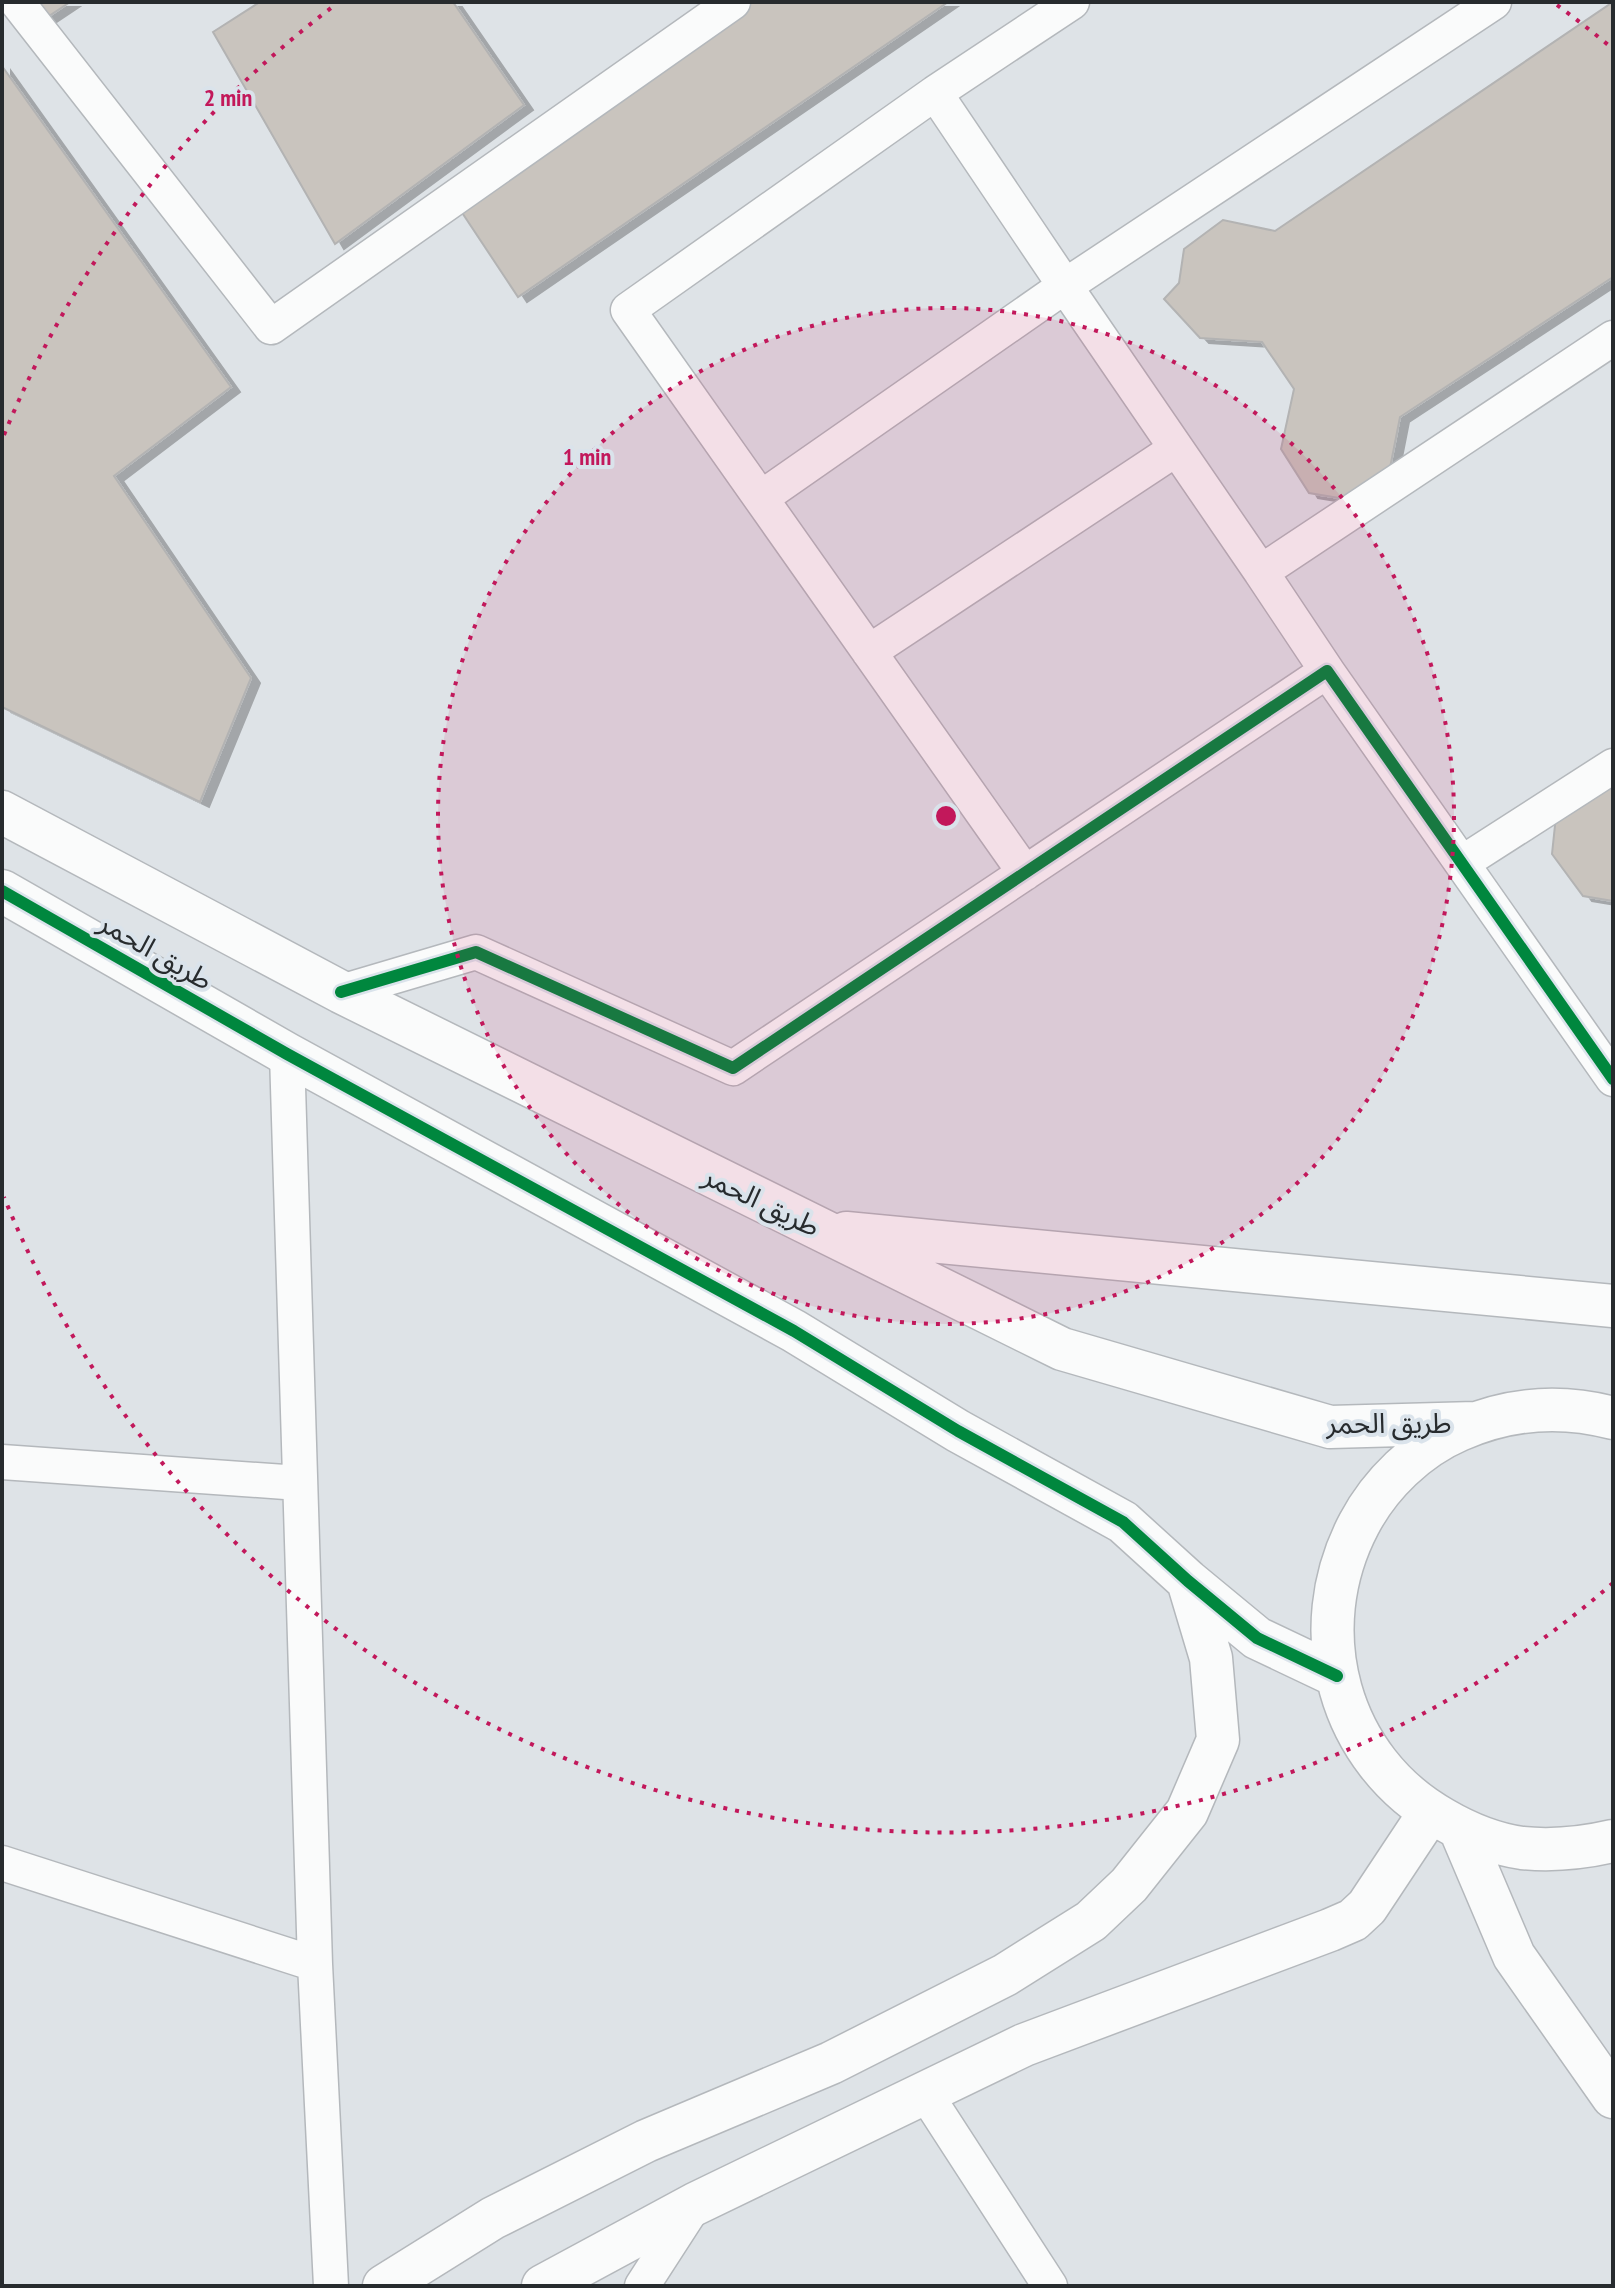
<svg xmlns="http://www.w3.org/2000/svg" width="1615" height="2288" viewBox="0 0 1615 2288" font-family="'PT Sans Narrow','Noto Sans Arabic',sans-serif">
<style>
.building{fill:#c9c4be;stroke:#b3b3b3;stroke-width:2;filter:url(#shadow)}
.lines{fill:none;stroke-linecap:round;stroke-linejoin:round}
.minor-casing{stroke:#b4b8bc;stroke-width:37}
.tertiary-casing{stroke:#b4b8bc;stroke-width:45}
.minor{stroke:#fafbfb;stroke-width:34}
.tertiary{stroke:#fafbfb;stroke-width:42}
.cycleway-casing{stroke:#dae3eb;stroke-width:17}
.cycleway{stroke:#00873e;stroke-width:12}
.ring{fill:none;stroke:#c2185b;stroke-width:4;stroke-dasharray:4 8}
.labels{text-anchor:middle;stroke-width:8;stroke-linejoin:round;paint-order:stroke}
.street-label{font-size:28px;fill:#272b2e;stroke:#dae3eb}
.centre{fill:#c2185b;stroke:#dae3eb;stroke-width:4}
.ring-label{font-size:24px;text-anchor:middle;font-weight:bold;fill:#c2185b;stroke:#dae3eb;stroke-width:8;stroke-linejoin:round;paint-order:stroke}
</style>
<defs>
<filter id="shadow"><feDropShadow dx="9" dy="5" stdDeviation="0" flood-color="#0004"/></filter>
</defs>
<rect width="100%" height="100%" fill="#dee3e7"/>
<!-- building -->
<path class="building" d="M26,2H70L37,24Z
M260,2H453L524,105L335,244L213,32Z
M742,2H948L518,297L453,199Z
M1613,2V277L1400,417L1389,473L1351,500L1309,493L1281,449L1294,389L1262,342L1200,338L1164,299L1179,283L1184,249L1223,220L1275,231Z
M2,66L231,387L114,476L251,678L200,802L2,707Z
M1613,786V901L1583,896L1552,854L1556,816Z"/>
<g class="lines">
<defs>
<path id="minor" d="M17,2L271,327L733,2
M761,498L1065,286L935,93
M1261,572L1065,286L1494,2
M869,652L1176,449
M1327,671L1261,572L1613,338
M1462,863L1613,766
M1025,873L628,310L935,93L1072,2
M341,992L476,952L733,1068L1327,671L1613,1079
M287,1054L315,1964L331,2286
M2,1462L299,1483
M2,1863L315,1964
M925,2093L1050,2286
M642,2286L695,2204"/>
<path id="tertiary" d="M2,812L341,992L1062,1349L1330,1427L1475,1423
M2,891L287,1054L794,1331L958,1431L1123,1522L1188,1581L1257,1638L1337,1676
M846,1233L1613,1306
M1613,1418C1560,1404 1509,1408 1459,1430C1417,1448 1380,1484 1359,1524C1303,1630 1338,1760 1443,1819C1467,1833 1494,1844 1522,1848C1553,1851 1583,1848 1613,1841
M1460,1829L1514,1956L1613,2097
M384,2286L493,2218L646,2141L831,2063L1005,1975L1091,1921L1129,1885L1187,1812L1218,1740L1211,1658L1188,1581
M543,2286L695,2204L1024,2045L1330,1930L1353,1920L1367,1907L1430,1812"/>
</defs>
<!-- minor casing -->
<use href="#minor" class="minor-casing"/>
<!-- tertiary casing -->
<use href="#tertiary" class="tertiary-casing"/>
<!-- minor -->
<use href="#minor" class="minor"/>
<!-- tertiary -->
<use href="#tertiary" class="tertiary"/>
<defs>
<path id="cycleway" d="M2,891L287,1054L794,1331L958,1431L1123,1522L1188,1581L1257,1638L1337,1676
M341,992L476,952L733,1068L1327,671L1613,1079"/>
</defs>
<!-- cycleway casing -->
<use href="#cycleway" class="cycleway-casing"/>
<!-- cycleway -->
<use href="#cycleway" class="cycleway"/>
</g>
<!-- distance rings -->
<circle cx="946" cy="816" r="508" fill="#c2185b" fill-opacity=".12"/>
<g class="ring">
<circle cx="946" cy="816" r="508"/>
<path d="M1613 1583A1016 1016 0 0 1 4 1197M4 435A1016 1016 0 0 1 335 5M1557 5A1016 1016 0 0 1 1613 49"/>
</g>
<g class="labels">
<!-- street labels -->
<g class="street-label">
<text transform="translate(156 951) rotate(30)" y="10">طريق الحمر</text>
<text transform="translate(762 1201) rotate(26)" y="10">طريق الحمر</text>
<text x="1389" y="1433">طريق الحمر</text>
</g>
</g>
<circle cx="946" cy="816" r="12" class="centre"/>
<g class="ring-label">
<text x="228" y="106">2 min</text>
<text x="587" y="465">1 min</text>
</g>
<!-- border -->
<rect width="1615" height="2288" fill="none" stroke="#272b2e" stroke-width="8"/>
</svg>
